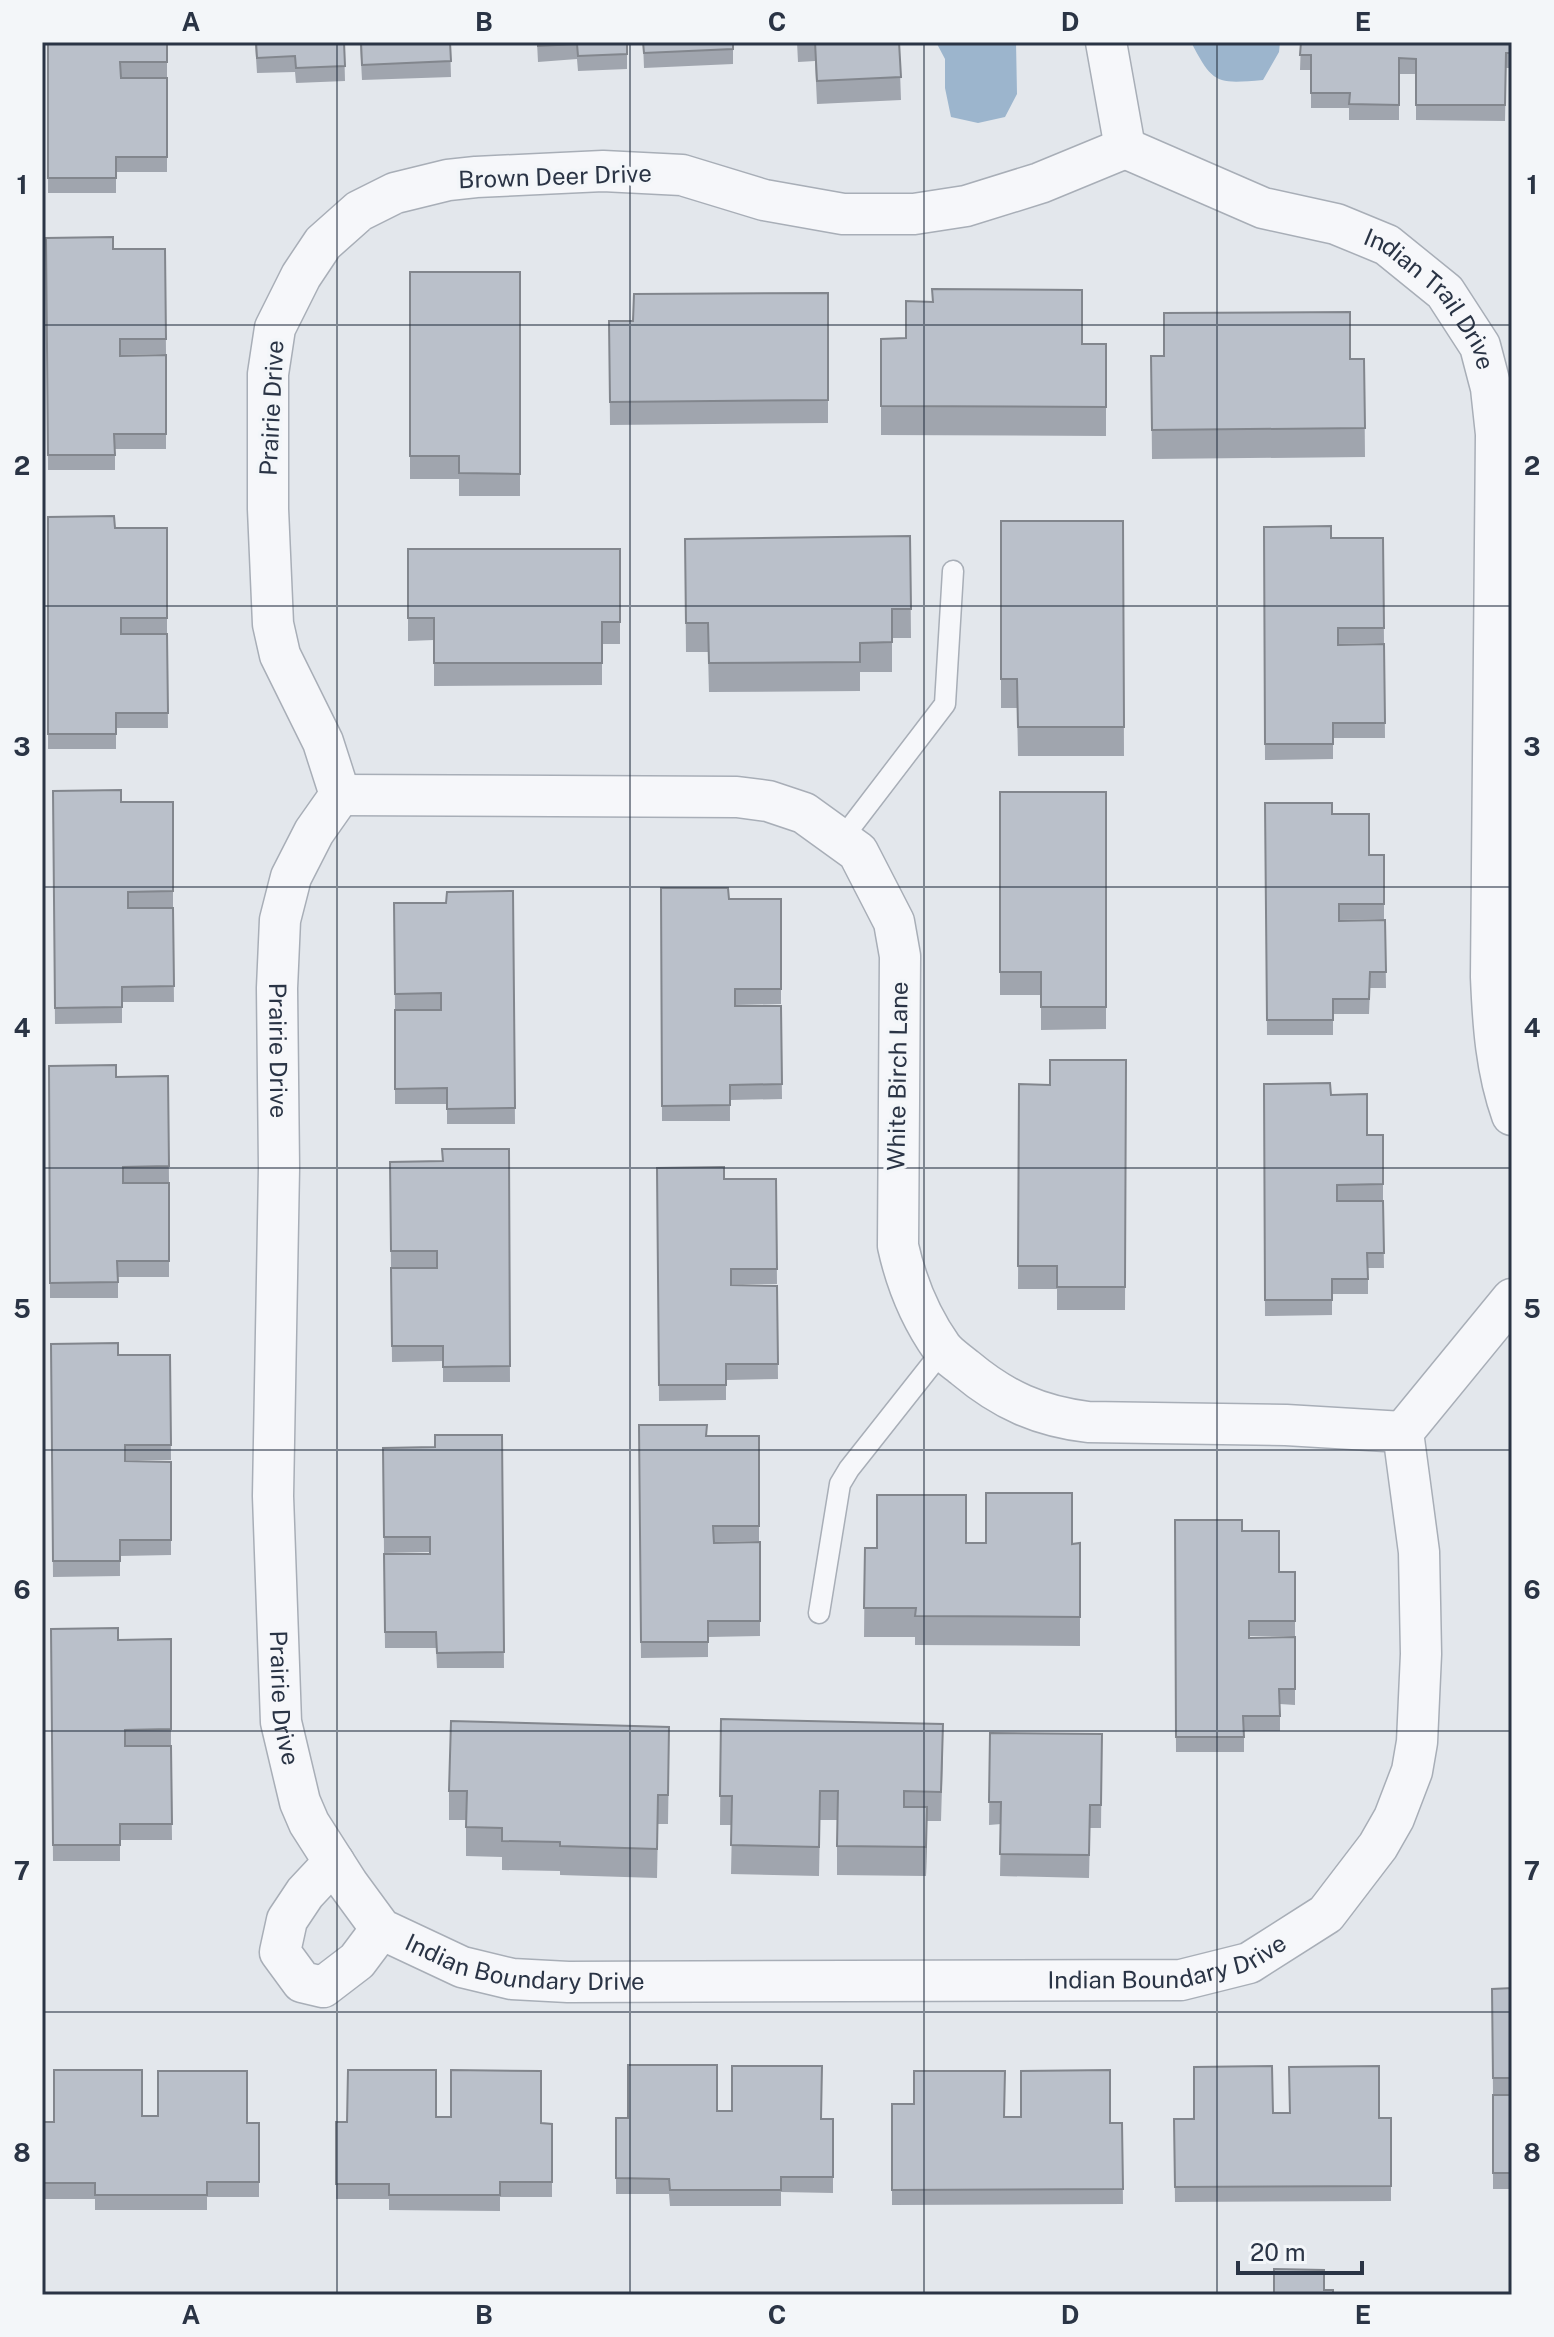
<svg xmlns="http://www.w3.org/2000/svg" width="1554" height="2337" viewBox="0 0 1554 2337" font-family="'Public Sans',sans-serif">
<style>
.water{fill:#9cb5cd}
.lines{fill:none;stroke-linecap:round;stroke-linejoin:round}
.service-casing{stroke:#a8aeb7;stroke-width:23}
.minor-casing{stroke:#a8aeb7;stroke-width:43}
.service{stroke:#f6f7fa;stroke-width:20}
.minor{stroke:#f6f7fa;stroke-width:40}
.wall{fill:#a0a5ae}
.shaded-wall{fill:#82868d}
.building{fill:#bac0ca;stroke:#82868d;stroke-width:2}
.grid{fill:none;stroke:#2a3445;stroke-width:2;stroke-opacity:0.55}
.labels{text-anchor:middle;stroke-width:7;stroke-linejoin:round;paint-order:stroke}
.street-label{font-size:24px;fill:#2a3445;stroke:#f3f6f9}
.neatline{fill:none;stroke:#2a3445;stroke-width:3}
.grid-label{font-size:26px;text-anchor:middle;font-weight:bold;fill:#2a3445}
</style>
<rect width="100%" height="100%" fill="#e3e7ec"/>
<!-- water -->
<path class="water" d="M936,42H1016L1017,94L1005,117L978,123L951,117L945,88V59Z
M1191,42H1280L1279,52L1263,80C1216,84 1213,84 1191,42Z"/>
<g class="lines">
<defs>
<path id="service" d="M841,840L945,704L953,571
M819,1613L840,1484L849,1469L943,1350"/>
<g id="minor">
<path d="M1106,42L1125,148"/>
<path id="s1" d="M1125,148L1040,183L966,206L914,214H843L764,200L682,175L603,171L476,177L448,180L395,193L359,211L323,243L301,276L275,328L268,374V509L273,624L280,655L323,742L340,795L314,832L291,877L280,920L277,988L279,1168L273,1496L281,1722L300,1802L309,1823L348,1884L381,1929L462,1967L512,1979L568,1982L1181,1980L1249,1963L1326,1914L1378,1846L1394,1818L1412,1771L1417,1742L1421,1654L1419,1552L1403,1432L1512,1299"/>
<path id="s2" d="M1125,148L1263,208L1336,224L1387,245L1445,292L1480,346L1491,388L1496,434L1491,977C1493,1025 1496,1070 1512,1115"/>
<path d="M340,795L737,797L768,801L804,813L858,852L894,922L900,956L898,1246C906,1282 920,1317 942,1348C948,1356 958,1362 965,1368C1003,1400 1039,1416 1088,1422L1286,1425L1403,1432"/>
<path d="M334,1862L305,1893L287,1920L280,1952L302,1982L323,1987L357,1961L381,1929"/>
</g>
</defs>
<!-- service casing -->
<use href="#service" class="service-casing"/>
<!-- minor casing -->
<use href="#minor" class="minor-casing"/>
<!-- service -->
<use href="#service" class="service"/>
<!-- minor -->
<use href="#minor" class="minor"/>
</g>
<!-- wall -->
<path class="wall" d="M47,42H167V77H121V78H167V172H116V193H48Z
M255,42H344L345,81L296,83L295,72L257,73Z
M360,42H450L451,77L362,80Z
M537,42H627V69L578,71L577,59L538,62Z
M643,42H733V64L644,68Z
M797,42H899L901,100L817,104L815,61L798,62Z
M1301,42H1512V68H1506L1505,121L1416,120V74H1399V120H1349V108H1311V70H1300Z
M46,238L113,249H165L166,354L120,355V356L166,355V449H115V470H48Z
M410,272H520V496H459V479H410Z
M828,293V423L610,425L609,321H633Z
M881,339L1106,344V436L881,435Z
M1151,356L1364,359L1365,457L1152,459Z
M48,517L115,528H167V633H121V634H167L168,728H116V749H48Z
M1001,521H1123L1124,756H1018L1017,708H1001Z
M1264,527L1331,538H1383L1384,643L1338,644V645L1384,644L1385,738H1333V759L1265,760Z
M910,536L911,638H892V672H860V691L709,692L708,652H686L685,539Z
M408,549H620V644H602V685L434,686V640L408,641Z
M53,791L121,802H173V907H128V908H173L174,1002H122V1023L55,1024Z
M1000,792H1106V1029L1041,1030V995H1000Z
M1265,803L1332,814L1369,855H1384V919L1339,920V921L1385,920L1386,988H1370L1369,1014H1333V1035H1267Z
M661,888L729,899H781V1004L735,1005V1006H781L782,1099L730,1100V1121H662Z
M513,891L515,1124H447V1104H395V1010H441V1009H395L394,903H446Z
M1126,1060L1125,1310H1057V1289H1018L1019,1084L1050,1085Z
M49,1066L116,1077L168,1076L169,1182H123V1183H169V1277H118V1298H50Z
M1264,1084L1367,1135H1383V1200H1337V1201H1383L1384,1268H1368V1294H1332V1315L1265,1316Z
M509,1149L510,1382H443V1361L392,1362L391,1268H437V1267H391L390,1162L442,1161Z
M657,1168L724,1179H776L777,1284H731V1285L777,1286L778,1379L726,1380V1400L659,1401Z
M51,1344L118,1355H170L171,1460H125V1461L171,1462V1555L120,1556V1576L53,1577Z
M639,1425L707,1436H759V1541L714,1542V1543L760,1542V1636L708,1637V1657L641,1658Z
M502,1435L504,1668H437L436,1648H385L384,1554H430V1552L384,1553L383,1448L435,1447Z
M1175,1520L1242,1531L1279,1572H1295V1636H1249V1638L1295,1637V1705L1280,1704V1731H1244V1752H1176Z
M966,1543H1080V1646L915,1645V1637H864L865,1548Z
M51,1629L118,1640L171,1639V1745H125V1746H171L172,1840H120V1861H53Z
M721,1719L943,1753L941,1821H927L926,1876L837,1875V1820H820L819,1876L731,1874L732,1825H720Z
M990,1733L1102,1734L1101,1828H1090L1089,1878L1000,1876L1001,1824L989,1825Z
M669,1756L668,1824H658L657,1878L560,1875V1871L502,1870V1857L466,1856V1820H449V1791Z
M1512,1988V2094H1493L1492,1989Z
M1493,2095H1512V2189H1493Z
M892,2104L1004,2117L1122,2123L1123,2204L892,2205Z
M717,2111L833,2119V2193L781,2192V2206H670L669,2194H616V2118Z
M1273,2113L1391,2118V2201L1175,2202L1174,2119Z
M142,2116L259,2123V2197H207V2210H95V2199H42V2122Z
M436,2117L552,2124V2197H500V2211L389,2210V2199H336V2122Z"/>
<!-- shaded-wall -->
<path class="shaded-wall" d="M927,1807V1836L926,1876V1847Z"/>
<!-- building -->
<path class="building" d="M48,42H167V62H120L121,78H167V157H116V178H48Z
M256,42H344L345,66L296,68L295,56L257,58Z
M361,42H450L451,61L362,65Z
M538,42H627V54L578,56L577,44L538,46Z
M643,42H733V49L644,53Z
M815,42H899L901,77L817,81Z
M1301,42H1512V53H1506L1505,105H1416V59L1399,58V105L1349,104L1350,93H1311V55H1300Z
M113,237V249H165L166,339H120V356L166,355V434H114L115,455H48L46,238Z
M410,272H520V474L459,473V456H410Z
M932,289L1082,290V344H1106V407L881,406V339L906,338V301L933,302Z
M828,293V400L610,402L609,321H633L634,294Z
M1350,312V359H1364L1365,428L1152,430L1151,356H1164V313Z
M114,516L115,528H167V618H121V634H167L168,713H116V734H48V517Z
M1001,521H1123L1124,727H1018L1017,679H1001Z
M1331,526V538H1383L1384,628H1338V645L1384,644L1385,723H1333V744H1265L1264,527Z
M910,536L911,609H892V642L860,643V662L709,663L708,623H686L685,539Z
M408,549H620V622H602V663H434V618H408Z
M121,790V802H173V891L128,892V908H173L174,986L122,987V1007L55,1008L53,791Z
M1000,792H1106V1007H1041V972H1000Z
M1265,803H1332V814H1369V855H1384V904H1339V921L1385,920L1386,972H1370L1369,999H1333V1020H1267Z
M661,888H728L729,899H781V989H735V1006H781L782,1084L730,1085V1105L662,1106Z
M513,891L515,1108L447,1109V1088L395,1089V1010H441V993L395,994L394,903H446L447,892Z
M1050,1060H1126L1125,1287H1057V1266H1018L1019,1084L1050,1085Z
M116,1065V1077L168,1076L169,1166L123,1167V1183H169V1261H117L118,1282L50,1283L49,1066Z
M1330,1083L1331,1095L1367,1094V1135H1383V1184L1337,1185V1201H1383L1384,1253H1367L1368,1279H1332V1300H1265L1264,1084Z
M442,1149H509L510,1366L443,1367V1346H392L391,1268H437V1251H391L390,1162L443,1161Z
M724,1167V1179H776L777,1269H731V1285L777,1286L778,1364H726V1385H659L657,1168Z
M118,1343V1355H170L171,1445H125V1461L171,1462V1540H120V1561H53L51,1344Z
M639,1425H707L706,1436H759V1526H713L714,1543L760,1542V1621H708V1642H641Z
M435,1435H502L504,1652L437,1653L436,1632H385L384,1554H430V1537H384L383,1448L435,1447Z
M986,1493H1072V1544L1080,1543V1617L915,1616L916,1608H864L865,1548H877V1495H966V1543H986Z
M1175,1520H1242V1531H1279V1572H1295V1621H1249V1638L1295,1637V1689H1279L1280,1716H1243L1244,1737H1176Z
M118,1628V1640L171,1639V1729L125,1730V1746H171L172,1824H120V1845H53L51,1629Z
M721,1719L943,1724L941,1792L904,1791V1807H927L926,1847L837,1846L838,1791H820L819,1847L731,1845L732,1796H720Z
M451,1721L669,1727L668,1795H658L657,1849L560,1846V1842L502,1841V1828L466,1827L467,1791H449Z
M990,1733L1102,1734L1101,1805H1090L1089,1855L1000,1854L1001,1802H989Z
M1512,1988V2078H1493L1492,1989Z
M628,2065H717V2111H732V2066H822L821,2119H833V2177H781V2190H670L669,2179L616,2178V2118H628Z
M1272,2066L1273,2113H1290L1289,2067L1379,2066V2118H1391V2186L1175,2187L1174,2119H1194V2067Z
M54,2070H142V2116H158V2071H247V2123H259V2182H207V2195H95V2183H42V2122H54Z
M348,2070H436V2117H451V2070L541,2071V2123L552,2124V2182H500V2195H389V2184H336V2122H347Z
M1110,2070V2123H1122L1123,2189L892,2190V2104H914V2071H1005L1004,2117H1021V2071Z
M1493,2095H1512V2173H1493Z
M1274,2269L1324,2270V2290H1333V2295H1274Z"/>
<!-- grid -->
<path class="grid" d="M337,42V2295M630,42V2295M924,42V2295M1217,42V2295M42,325H1512M42,606H1512M42,887H1512M42,1168H1512M42,1450H1512M42,1731H1512M42,2012H1512"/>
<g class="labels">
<!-- street labels -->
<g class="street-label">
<text transform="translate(555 177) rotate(-2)" y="8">Brown Deer Drive</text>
<text dy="8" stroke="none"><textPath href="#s2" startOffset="350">Indian Trail Drive</textPath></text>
<text transform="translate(272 408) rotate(-87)" y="8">Prairie Drive</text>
<text dy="8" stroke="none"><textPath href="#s1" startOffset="1686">Prairie Drive</textPath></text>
<text transform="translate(898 1076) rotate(-89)" y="8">White Birch Lane</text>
<text dy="8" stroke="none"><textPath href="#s1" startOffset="2334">Prairie Drive</textPath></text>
<text dy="8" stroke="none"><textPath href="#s1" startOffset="3390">Indian Boundary Drive</textPath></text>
<text dy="8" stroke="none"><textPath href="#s1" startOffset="2742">Indian Boundary Drive</textPath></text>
</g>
</g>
<!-- border -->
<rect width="1554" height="2337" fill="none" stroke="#f3f6f9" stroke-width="88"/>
<!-- scale -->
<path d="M1238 2261v12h124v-12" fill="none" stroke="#2a3445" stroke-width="4"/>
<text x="1250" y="2261" font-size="24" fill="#2a3445" stroke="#f3f6f9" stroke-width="6" paint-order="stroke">20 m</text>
<rect x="44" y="44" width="1466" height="2249" class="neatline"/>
<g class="grid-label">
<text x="191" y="31">A</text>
<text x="484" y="31">B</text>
<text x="777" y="31">C</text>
<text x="1070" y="31">D</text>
<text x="1363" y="31">E</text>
<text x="22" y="194">1</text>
<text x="1532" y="194">1</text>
<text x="22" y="475">2</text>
<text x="1532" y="475">2</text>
<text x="22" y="756">3</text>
<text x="1532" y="756">3</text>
<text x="22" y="1037">4</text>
<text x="1532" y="1037">4</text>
<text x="22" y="1318">5</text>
<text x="1532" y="1318">5</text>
<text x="22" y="1599">6</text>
<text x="1532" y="1599">6</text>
<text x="22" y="1880">7</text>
<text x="1532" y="1880">7</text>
<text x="22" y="2162">8</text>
<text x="1532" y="2162">8</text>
<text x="191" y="2324">A</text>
<text x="484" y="2324">B</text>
<text x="777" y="2324">C</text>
<text x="1070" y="2324">D</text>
<text x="1363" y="2324">E</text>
</g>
</svg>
